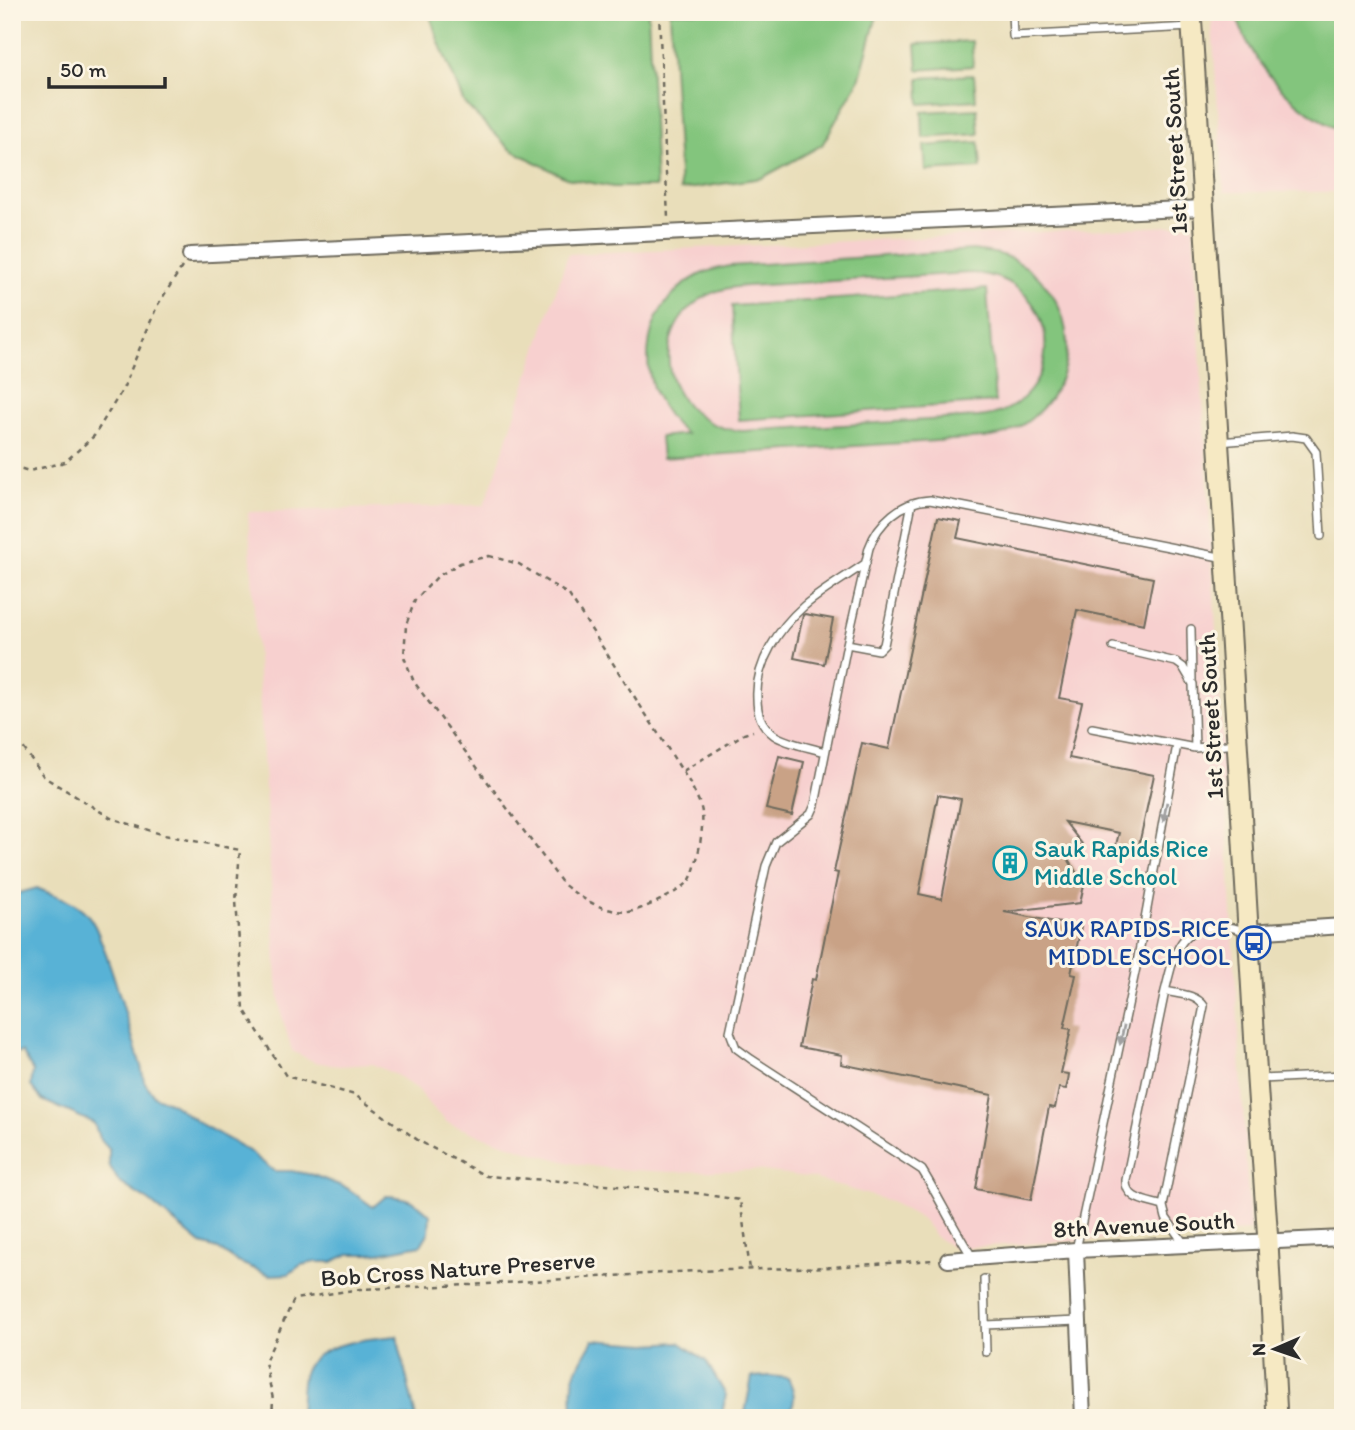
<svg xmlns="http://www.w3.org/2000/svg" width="1355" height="1430" viewBox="0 0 1355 1430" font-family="Itim,sans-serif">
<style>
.built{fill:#f7d0cf}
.green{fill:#83c57d;stroke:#577854;stroke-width:2;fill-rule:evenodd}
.water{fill:#58b2d6;stroke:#426e80;stroke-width:2}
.building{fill:#c9a286;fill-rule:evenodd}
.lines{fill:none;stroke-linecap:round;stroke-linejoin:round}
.lane-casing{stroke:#6e6a5d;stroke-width:10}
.street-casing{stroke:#6e6a5d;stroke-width:18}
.secondary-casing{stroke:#6e6a5d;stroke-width:23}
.path{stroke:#6e6a5d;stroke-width:2.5;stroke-dasharray:5 5;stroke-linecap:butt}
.lane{stroke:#fff;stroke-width:7}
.street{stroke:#fff;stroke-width:14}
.secondary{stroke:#f6e9c3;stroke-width:19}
.oneway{fill:#a0a0a0}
.labels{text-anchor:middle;stroke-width:6;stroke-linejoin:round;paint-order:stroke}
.street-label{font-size:24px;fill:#2b2b2b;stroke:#fcf5e5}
.culture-label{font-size:24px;fill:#0d838f;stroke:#fcf5e5;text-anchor:start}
.transit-label{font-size:24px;fill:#164399;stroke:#fcf5e5;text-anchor:end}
</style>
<rect width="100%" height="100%" fill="#fcf5e5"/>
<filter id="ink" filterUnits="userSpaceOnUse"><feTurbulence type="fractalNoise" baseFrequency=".0143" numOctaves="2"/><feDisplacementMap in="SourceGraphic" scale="14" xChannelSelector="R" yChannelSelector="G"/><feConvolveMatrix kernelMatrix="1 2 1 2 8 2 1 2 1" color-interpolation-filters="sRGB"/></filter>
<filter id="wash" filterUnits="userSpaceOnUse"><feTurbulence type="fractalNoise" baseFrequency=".00686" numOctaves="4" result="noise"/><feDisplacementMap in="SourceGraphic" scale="28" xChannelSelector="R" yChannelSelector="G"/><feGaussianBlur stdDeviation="1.57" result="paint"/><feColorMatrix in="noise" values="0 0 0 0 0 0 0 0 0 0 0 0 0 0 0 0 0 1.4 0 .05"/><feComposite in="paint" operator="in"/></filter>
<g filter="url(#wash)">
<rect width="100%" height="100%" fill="#e9deba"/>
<!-- built -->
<path class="built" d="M1211,12H1343V192H1224Z
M1193,225L1250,1231L953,1248L936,1237L922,1219L889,1201L813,1178L757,1170L671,1172L613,1169L571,1163L527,1151L476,1134L448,1123L431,1107L419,1091L398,1076L372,1064L339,1066L315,1062L292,1051L281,1013L277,982L248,512L484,505L496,473L568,254Z"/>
<!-- green -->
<path class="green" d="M429,12H648L656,187H613L566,178L510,149L464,103L438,40Z
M670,12H878L859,80L822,145L762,178L680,190Z
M1235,12H1343V132C1292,108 1252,66 1235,12Z
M972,41L973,66L918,70L916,44Z
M974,75L976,100L920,104L919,78Z
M977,109L979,134L923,138L922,112Z
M979,142L981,168L926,171L924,146Z
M973,250C984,252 995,252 1005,256C1073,282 1089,370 1033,417C1025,424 1015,430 1005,434C999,436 991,437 984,438L662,458L660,437L686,434C632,391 635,308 699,275C709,270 719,268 730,266ZM971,273C1070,277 1068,410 978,417L743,431C667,427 640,334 706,296C718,289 733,287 747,286Z
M987,289L995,402L739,420L732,306Z"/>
<!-- water -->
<path class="water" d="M37,888C53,896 73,899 85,912C96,923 99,937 105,951C119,989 129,1028 141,1066L144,1081L155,1097L170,1102L199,1123L246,1149L274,1171H291L313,1175L347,1188L373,1207L386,1196C406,1197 415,1200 430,1215L429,1232L421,1245L385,1252L370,1254H349L332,1262H316L301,1265L289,1274L270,1275L238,1262L218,1249L201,1244L150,1202L119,1182L109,1165V1149L99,1138L94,1123L42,1100L31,1086L33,1071L22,1052L12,1054V890L16,894Z
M397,1336L416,1418H372L370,1416L354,1418H300C301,1405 300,1385 304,1373C313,1343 371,1338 397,1336Z
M593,1340L647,1344L679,1342L706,1361L726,1395L722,1414L726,1418H565L573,1408C570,1374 577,1368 593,1340Z
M770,1376L788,1378C796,1394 797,1404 784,1418H744L752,1377Z"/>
<g id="blocks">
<!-- building -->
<path class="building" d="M938,517L961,521L957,538L1153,578L1144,624L1077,610L1059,698L1082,702L1069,758L1154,775L1137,854L1115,849L1119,833L1065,822L1082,844L1065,854L1084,885L1080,903L1004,912L1081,927L1071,974L1076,975L1064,1028L1071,1029L1061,1073L1069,1074L1068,1081L1066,1089L1059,1088L1055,1108L1049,1107L1031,1200L976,1189L992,1095L841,1064L842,1055L799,1047L812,979L816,980L838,873L834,872L862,743L889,749ZM938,795L961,799L942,899L919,894Z
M805,614L833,619L824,664L794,658L803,615Z
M779,756L804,762L792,815L766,809Z"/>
</g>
</g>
<g filter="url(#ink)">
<use href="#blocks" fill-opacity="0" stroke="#6e6a5d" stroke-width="2"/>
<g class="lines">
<defs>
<path id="lane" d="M1012,12L1013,36L1192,27
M1219,442L1292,436L1306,438L1316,452L1321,536
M1191,629L1192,680
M847,644L879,650L884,645L912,503
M1113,647L1176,662L1183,667L1193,684L1195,748
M1092,728L1195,748L1237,744
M825,752C809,747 788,744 774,735C761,725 757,714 757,698C755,663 779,628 804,606C823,590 846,577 866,563
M1165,991C1172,966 1175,931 1207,928C1224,926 1228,926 1245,931
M1260,1079L1343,1075
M1163,1206C1148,1201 1125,1200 1126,1180L1165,991C1178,994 1196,994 1204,1006L1163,1206L1166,1218L1185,1245
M1076,1250L1137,963L1177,745
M973,1258C954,1230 940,1199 922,1170L751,1059L736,1048L730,1032L766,866L776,842L811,814L815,805L847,644L869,548C878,522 902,501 930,500L1225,558
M984,1279L986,1352
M985,1325L1078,1321"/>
<path id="street" d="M190,255L1203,208
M1249,932L1343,926
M1076,1250L1083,1418
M948,1260L1076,1250L1343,1238"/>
<path id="secondary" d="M1191,12L1231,639L1257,1080L1268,1242L1277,1418"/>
</defs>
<!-- lane casing -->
<use href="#lane" class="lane-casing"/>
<!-- street casing -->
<use href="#street" class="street-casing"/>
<!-- secondary casing -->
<use href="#secondary" class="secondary-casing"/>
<!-- path -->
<path class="path" d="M659,12L668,219
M12,466L29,471L65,462L94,436L123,389L157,306L182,267
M489,556L519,564L569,595L690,783C694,792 701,803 702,813C704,827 697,870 689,881C681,892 639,912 626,912C601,911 582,899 563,884L414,682L404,657L406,625L415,600L437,577L460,563Z
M12,732L44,777L111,818L164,835L240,850L236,901L244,1009L286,1076L355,1095L419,1141L486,1176L561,1181L695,1193L740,1200L750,1269
M683,771L744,734L753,731
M272,1418L273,1399L265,1362L294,1299L360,1289L470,1285L694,1271L831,1267L933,1260"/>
<!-- lane -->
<use href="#lane" class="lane"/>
<!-- street -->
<use href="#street" class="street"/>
<!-- secondary -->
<use href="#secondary" class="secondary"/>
</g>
<!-- one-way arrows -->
<defs><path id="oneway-solid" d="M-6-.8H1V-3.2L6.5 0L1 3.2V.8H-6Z" transform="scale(1.75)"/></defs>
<g class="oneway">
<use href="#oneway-solid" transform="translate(1165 812) rotate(100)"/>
<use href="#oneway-solid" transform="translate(1122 1035) rotate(102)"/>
</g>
</g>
<!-- icons -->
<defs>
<symbol id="building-ring" viewBox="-11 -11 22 22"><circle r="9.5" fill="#fcf5e5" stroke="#0f9aa8" stroke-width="1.5"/><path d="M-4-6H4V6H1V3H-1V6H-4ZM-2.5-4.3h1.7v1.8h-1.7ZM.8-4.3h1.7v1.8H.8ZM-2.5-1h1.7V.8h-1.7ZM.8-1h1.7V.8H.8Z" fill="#0f9aa8"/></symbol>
<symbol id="bus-ring" viewBox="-11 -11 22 22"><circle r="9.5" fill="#fcf5e5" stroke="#1a4fb4" stroke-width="1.5"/><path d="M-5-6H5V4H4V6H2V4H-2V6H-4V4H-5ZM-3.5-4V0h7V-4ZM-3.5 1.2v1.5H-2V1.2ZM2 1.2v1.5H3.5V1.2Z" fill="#1a4fb4"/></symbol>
</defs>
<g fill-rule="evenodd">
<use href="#building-ring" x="991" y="844" width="38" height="38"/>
<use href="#bus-ring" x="1235" y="924" width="38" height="38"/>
</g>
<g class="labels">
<!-- street labels -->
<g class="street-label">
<text transform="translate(1175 151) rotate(-93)" y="8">1st Street South</text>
<text transform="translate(1211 716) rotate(-93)" y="8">1st Street South</text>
<text transform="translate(1144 1225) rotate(-3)" y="8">8th Avenue South</text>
<text transform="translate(458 1269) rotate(-4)" y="8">Bob Cross Nature Preserve</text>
</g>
<!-- culture labels -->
<g class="culture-label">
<text x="1034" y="857">Sauk Rapids Rice<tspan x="1034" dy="28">Middle School</tspan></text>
</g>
<!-- transit labels -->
<g class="transit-label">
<text x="1230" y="937">SAUK RAPIDS-RICE<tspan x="1230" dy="28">MIDDLE SCHOOL</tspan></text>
</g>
</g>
<!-- margin -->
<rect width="1355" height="1430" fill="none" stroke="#fcf5e5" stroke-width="42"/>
<!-- north arrow -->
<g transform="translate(1275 1349) rotate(268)" stroke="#fcf5e5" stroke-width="5" paint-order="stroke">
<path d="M0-5L12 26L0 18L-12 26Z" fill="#2b2b2b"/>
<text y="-10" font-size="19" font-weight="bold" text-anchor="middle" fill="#2b2b2b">N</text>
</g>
<!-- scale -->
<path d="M49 77v10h116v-10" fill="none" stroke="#2b2b2b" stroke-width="3.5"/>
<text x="60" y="77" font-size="21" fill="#2b2b2b" stroke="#fcf5e5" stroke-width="5" paint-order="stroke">50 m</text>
</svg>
